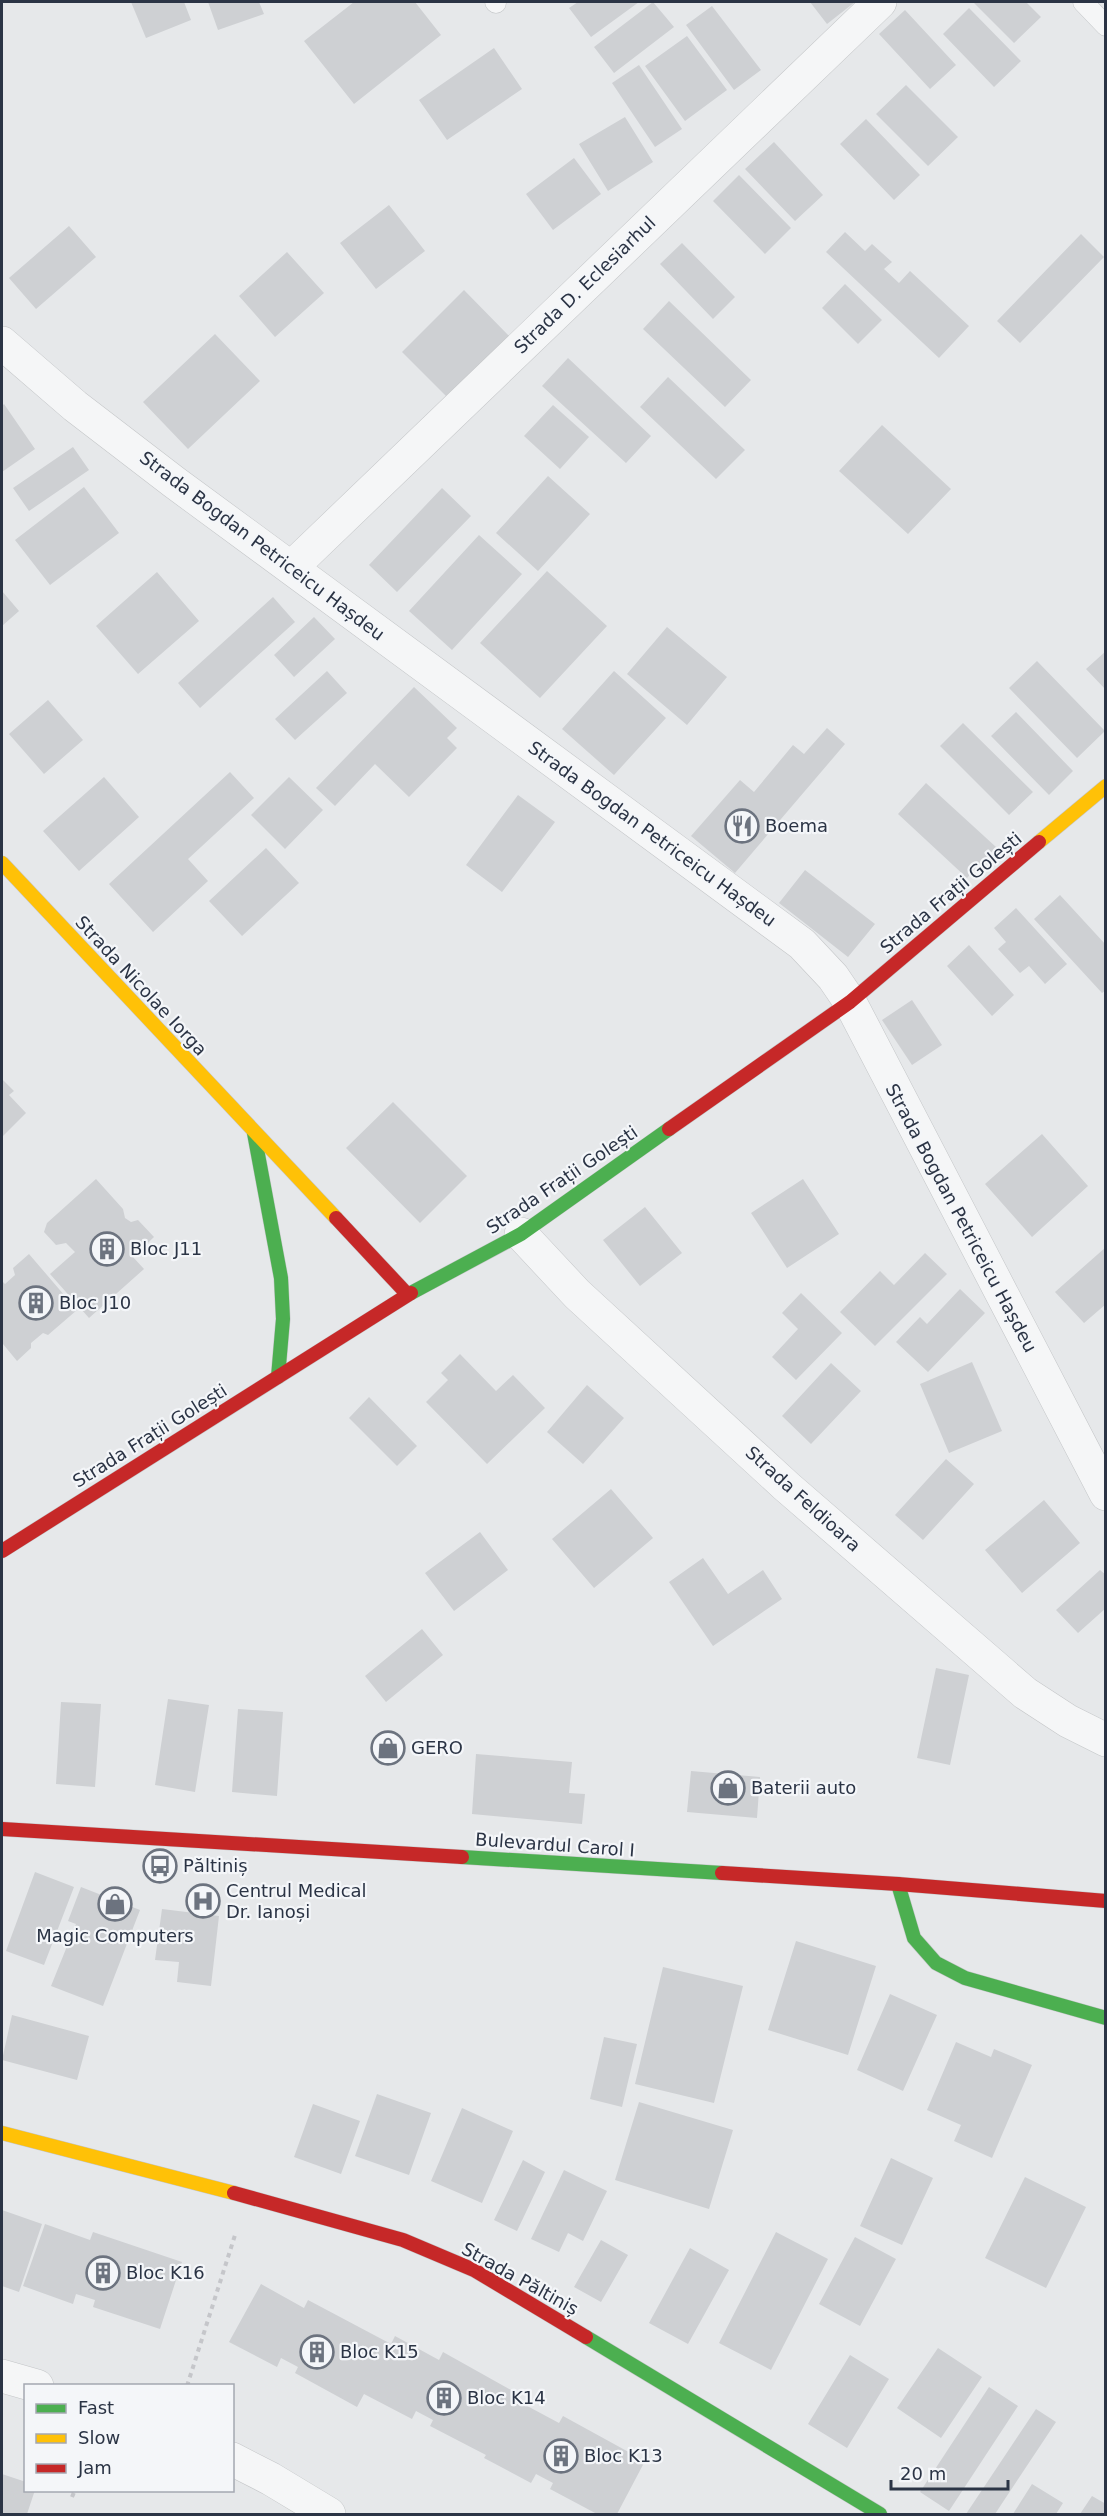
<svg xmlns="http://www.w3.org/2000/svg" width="1107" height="2516" viewBox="0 0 1107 2516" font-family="'DejaVu Sans',sans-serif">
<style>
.building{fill:#ced0d3}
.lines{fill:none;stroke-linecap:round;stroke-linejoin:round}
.lane-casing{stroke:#c4c6c8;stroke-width:21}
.street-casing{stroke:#c4c6c8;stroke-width:34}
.fast-casing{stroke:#c4c6c8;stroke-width:15}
.slow-casing{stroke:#c4c6c8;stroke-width:15}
.jam-casing{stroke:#c4c6c8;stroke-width:15}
.path{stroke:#c5c6ca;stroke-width:4;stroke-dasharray:4.5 4.5;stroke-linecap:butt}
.lane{stroke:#f5f6f7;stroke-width:20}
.street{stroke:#f5f6f7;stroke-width:33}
.fast{stroke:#4caf50;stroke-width:14}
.slow{stroke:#ffc107;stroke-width:14}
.jam{stroke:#c62828;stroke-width:14}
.labels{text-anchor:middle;stroke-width:4.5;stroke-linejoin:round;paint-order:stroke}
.street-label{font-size:18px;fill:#2b3445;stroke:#f4f6f9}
.poi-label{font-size:18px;fill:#2b3445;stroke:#f4f6f9;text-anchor:start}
</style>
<rect width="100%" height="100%" fill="#e6e8ea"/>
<!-- building -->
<path class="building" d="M131,2H184L191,20L146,38Z
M208,2H259L264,14L218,30Z
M354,2H415L441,35L354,104L304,41Z
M578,2H639L591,37L569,8Z
M653,2L674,27L614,73L594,47Z
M810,2H855L827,24Z
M973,2H1026L1041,17L1014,43Z
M712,6L761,70L734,90L686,25Z
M969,8L1021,61L994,87L943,34Z
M905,10L956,65L930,89L879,34Z
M687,36L727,90L685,121L645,66Z
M494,48L522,89L447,140L419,100Z
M639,65L682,129L655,147L612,83Z
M906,85L958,137L928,166L876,114Z
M625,117L653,162L608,191L579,144Z
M866,119L920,175L894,200L840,144Z
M774,142L823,195L795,221L745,169Z
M574,158L601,194L553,230L526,194Z
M739,175L791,228L765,254L713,201Z
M389,205L425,251L376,289L340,243Z
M69,226L96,257L36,309L9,278Z
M845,232L865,251L872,244L892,262L884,269L899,283L910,271L969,326L939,358L826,252Z
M1081,234L1104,257L1020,343L997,321Z
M682,243L735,297L713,319L660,264Z
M287,252L324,293L275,337L239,296Z
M845,284L882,320L858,344L822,308Z
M464,290L514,341L452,402L402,352Z
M669,301L751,380L725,407L643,329Z
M215,334L260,381L188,449L143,402Z
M568,358L651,436L626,463L542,386Z
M668,377L745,450L716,479L640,407Z
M4,404L35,449L2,472V406Z
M553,405L589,437L560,469L524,436Z
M882,425L951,489L908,534L839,471Z
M73,447L89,470L29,511L13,488Z
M548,476L590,514L538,571L496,533Z
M84,487L119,533L50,585L15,540Z
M442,488L471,516L397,592L369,565Z
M479,535L522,574L452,650L409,611Z
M547,571L607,626L540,698L480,643Z
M157,572L199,621L138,674L96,626Z
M2,591L19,611L2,626Z
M273,597L295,622L200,708L178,683Z
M314,617L335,639L294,677L274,655Z
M667,627L727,677L687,725L627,674Z
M1106,651V690L1086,669Z
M1037,661L1105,731L1077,758L1009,688Z
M327,671L347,693L295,740L275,719Z
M614,671L666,718L614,775L562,729Z
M414,687L457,728L447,738L457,748L409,797L375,764L335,806L316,788Z
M48,700L83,740L44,774L9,734Z
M1016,712L1073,771L1049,795L991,736Z
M963,723L1033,792L1009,815L940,746Z
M827,728L845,744L735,873L691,836L740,780L754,792L793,745L804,754Z
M230,772L254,798L188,859L208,881L153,932L109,884Z
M104,777L139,817L79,871L43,831Z
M289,777L323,810L285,849L251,815Z
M926,783L996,847L967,878L898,814Z
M518,795L555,822L502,892L466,865Z
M266,848L299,883L242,936L209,901Z
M805,870L875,924L848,957L779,903Z
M1060,895L1106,945V990L1102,993L1034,919Z
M1016,908L1067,964L1045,984L1029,966L1020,973L998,949L1006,942L994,928Z
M969,945L1014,995L992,1016L947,966Z
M912,1000L942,1045L912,1065L882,1020Z
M2,1079L14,1091L9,1095L26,1113L2,1137Z
M393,1102L467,1176L420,1223L346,1148Z
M1042,1134L1088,1186L1032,1237L985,1184Z
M96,1179L123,1209L125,1218L131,1222L138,1220L154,1237L133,1257L144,1269L89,1318L50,1274L75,1252L66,1243L56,1245L44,1232L47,1223Z
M803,1179L839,1234L787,1268L751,1213Z
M645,1207L682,1253L640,1286L603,1240Z
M1106,1247V1304L1084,1323L1055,1292Z
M925,1253L947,1274L875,1346L840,1312L880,1271L894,1285Z
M29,1254L77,1310L48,1335L43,1333L31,1343V1348L17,1361L3,1344L2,1346V1281L5,1284L15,1275L13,1268Z
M960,1289L985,1313L928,1372L896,1342L920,1317L927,1324Z
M801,1293L842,1333L796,1380L772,1357L798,1329L782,1313Z
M460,1354L496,1391L513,1375L545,1408L487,1464L426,1402L448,1380L441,1373Z
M972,1362L1002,1431L949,1453L920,1384Z
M831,1363L861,1391L811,1444L782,1416Z
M587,1385L624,1418L583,1464L547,1432Z
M369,1397L417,1446L397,1466L349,1418Z
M946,1459L974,1484L923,1540L895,1515Z
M611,1489L653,1538L594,1588L552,1539Z
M1044,1500L1080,1543L1022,1593L985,1550Z
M480,1532L508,1570L454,1611L425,1573Z
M703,1558L728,1594L763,1570L782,1599L713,1646L669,1582Z
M1100,1570L1106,1575V1608L1078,1633L1056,1610Z
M422,1629L443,1655L386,1702L365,1676Z
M936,1668L969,1675L950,1765L917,1758Z
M168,1699L209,1705L195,1792L155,1785Z
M61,1702L101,1704L95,1787L56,1784Z
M238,1709L283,1712L277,1796L232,1792Z
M476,1754L572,1762L569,1793L585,1794L582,1824L472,1814Z
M691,1771L760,1777L757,1818L687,1812Z
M35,1872L74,1887L44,1965L6,1951Z
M81,1887L140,1910L103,2006L51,1986L76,1924L68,1921Z
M162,1909L219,1916L211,1986L177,1982L179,1962L155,1960Z
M796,1941L876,1966L848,2055L768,2030Z
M663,1967L743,1986L714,2103L635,2084Z
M890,1994L937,2015L903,2091L857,2070Z
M12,2015L89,2036L77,2080L2,2060Z
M604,2037L637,2044L622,2107L590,2099Z
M956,2042L991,2057L994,2049L1032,2065L992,2158L954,2141L961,2125L927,2110Z
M377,2094L431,2113L409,2175L355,2156Z
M639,2102L733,2130L709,2209L615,2180Z
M313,2104L360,2121L341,2174L294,2157Z
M462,2108L513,2131L482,2203L431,2181Z
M891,2158L933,2178L902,2245L860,2226Z
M523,2160L545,2172L517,2231L494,2220Z
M564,2170L607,2191L583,2241L568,2233L559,2252L531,2239Z
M1025,2177L1086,2207L1046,2288L985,2258Z
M2,2210L42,2224L19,2292L2,2286Z
M45,2224L90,2240L93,2232L182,2262L160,2329L93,2307L95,2300L76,2294L73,2304L23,2286Z
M776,2232L828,2259L771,2370L719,2343Z
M855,2237L896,2259L860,2326L819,2304Z
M601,2240L628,2255L601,2302L574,2287Z
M690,2248L729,2270L688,2344L649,2323Z
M261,2284L304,2308L308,2300L391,2344L395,2336L439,2360L443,2352L520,2395L516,2400L559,2423L563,2416L645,2461L617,2514H597L550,2489L553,2483L536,2474L531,2483L484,2458L486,2455L430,2426L433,2420L416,2411L412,2419L364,2394L357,2407L295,2373L298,2367L281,2358L277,2367L229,2342Z
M938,2348L982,2377L941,2438L897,2408Z
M850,2355L889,2379L847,2448L808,2424Z
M989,2387L1018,2406L949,2511L920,2492Z
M1036,2409L1056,2422L995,2514H966Z
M2,2474L26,2482V2490H35L27,2514H2Z
M1032,2484L1063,2503L1056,2514H1013Z
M1092,2496L1106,2504V2514H1080Z"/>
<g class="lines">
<defs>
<path id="lane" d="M495,2L496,3
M1083,2L1106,26"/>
<path id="street" d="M2,343L75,406L174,482L802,944L833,977L850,1002L1106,1494
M291,568L880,2
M521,1234L577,1294L786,1486L1025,1693L1068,1721L1106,1740
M2,2376L37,2386
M232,2459L271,2479L329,2514"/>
<path id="fast" d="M254,1133L281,1278L283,1319L278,1377
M411,1293L521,1234L669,1129
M462,1857L722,1873
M898,1884L914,1938L936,1963L965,1978L1106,2018
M586,2337L880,2514"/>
<path id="slow" d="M1039,842L1106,786
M2,863L336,1218
M2,2133L234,2193"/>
<path id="jam" d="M669,1129L850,1002L1039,842
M336,1218L408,1295
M2,1551L411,1293
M2,1829L462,1857
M722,1873L898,1884L1106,1901
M234,2193L403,2240L474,2270L586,2337"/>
</defs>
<!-- lane casing -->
<use href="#lane" class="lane-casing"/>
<!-- street casing -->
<use href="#street" class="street-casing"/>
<!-- fast casing -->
<use href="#fast" class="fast-casing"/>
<!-- slow casing -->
<use href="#slow" class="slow-casing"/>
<!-- jam casing -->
<use href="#jam" class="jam-casing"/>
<!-- path -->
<path class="path" d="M187,2386L236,2232
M72,2497L75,2490"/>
<!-- lane -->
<use href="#lane" class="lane"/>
<!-- street -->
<use href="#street" class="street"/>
<!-- fast -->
<use href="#fast" class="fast"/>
<!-- slow -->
<use href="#slow" class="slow"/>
<!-- jam -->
<use href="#jam" class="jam"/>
</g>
<!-- icons -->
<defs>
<symbol id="restaurant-ring" viewBox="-11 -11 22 22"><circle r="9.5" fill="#f4f6f9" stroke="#6c737f" stroke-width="1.5"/><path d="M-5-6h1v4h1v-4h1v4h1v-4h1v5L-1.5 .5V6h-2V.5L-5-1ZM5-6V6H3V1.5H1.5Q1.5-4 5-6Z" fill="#6c737f"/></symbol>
<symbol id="building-ring" viewBox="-11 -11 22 22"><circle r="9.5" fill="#f4f6f9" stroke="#6c737f" stroke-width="1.5"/><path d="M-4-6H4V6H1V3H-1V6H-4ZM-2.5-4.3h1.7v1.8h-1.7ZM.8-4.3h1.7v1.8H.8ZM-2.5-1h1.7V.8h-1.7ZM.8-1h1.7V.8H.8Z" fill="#6c737f"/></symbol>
<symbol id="shop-ring" viewBox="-11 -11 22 22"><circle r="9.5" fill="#f4f6f9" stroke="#6c737f" stroke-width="1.5"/><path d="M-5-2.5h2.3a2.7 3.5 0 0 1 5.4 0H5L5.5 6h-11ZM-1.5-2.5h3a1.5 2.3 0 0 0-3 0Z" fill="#6c737f"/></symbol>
<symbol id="bus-ring" viewBox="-11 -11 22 22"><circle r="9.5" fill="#f4f6f9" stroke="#6c737f" stroke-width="1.5"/><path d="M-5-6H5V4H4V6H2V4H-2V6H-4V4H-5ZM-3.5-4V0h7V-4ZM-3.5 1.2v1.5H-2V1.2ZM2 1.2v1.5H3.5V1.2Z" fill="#6c737f"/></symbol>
<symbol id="hospital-ring" viewBox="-11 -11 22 22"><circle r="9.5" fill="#f4f6f9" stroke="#6c737f" stroke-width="1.5"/><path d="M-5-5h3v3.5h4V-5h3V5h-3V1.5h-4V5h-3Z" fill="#6c737f"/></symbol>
</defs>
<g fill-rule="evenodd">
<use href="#restaurant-ring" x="723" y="807" width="38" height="38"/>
<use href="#building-ring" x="88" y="1230" width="38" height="38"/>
<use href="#building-ring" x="17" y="1284" width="38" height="38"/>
<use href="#shop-ring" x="369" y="1729" width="38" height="38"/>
<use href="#shop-ring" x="709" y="1769" width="38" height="38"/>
<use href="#bus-ring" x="141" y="1847" width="38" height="38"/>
<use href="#hospital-ring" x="184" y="1882" width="38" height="38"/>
<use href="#shop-ring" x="96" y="1885" width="38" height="38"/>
<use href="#building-ring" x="84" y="2254" width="38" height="38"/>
<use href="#building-ring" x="298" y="2333" width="38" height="38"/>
<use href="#building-ring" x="425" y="2379" width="38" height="38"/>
<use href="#building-ring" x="542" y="2437" width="38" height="38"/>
</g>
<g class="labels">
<!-- street labels -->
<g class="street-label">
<text transform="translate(585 285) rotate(-44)" y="6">Strada D. Eclesiarhul</text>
<text transform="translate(262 546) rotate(37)" y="6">Strada Bogdan Petriceicu Hașdeu</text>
<text transform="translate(652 834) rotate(36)" y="6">Strada Bogdan Petriceicu Hașdeu</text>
<text transform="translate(951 893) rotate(-40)" y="6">Strada Frații Golești</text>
<text transform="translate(141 986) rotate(47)" y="6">Strada Nicolae Iorga</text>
<text transform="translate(562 1180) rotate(-34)" y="6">Strada Frații Golești</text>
<text transform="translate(961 1218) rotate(62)" y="6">Strada Bogdan Petriceicu Hașdeu</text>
<text transform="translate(150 1436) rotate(-32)" y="6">Strada Frații Golești</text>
<text transform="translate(803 1499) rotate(42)" y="6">Strada Feldioara</text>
<text transform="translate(555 1845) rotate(4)" y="6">Bulevardul Carol I</text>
<text transform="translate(520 2279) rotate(29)" y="6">Strada Păltiniș</text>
</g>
<!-- poi labels -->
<g class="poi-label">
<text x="765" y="832">Boema</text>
<text x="130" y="1255">Bloc J11</text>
<text x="59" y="1309">Bloc J10</text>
<text x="411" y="1754">GERO</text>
<text x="751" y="1794">Baterii auto</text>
<text x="183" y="1872">Păltiniș</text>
<text x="226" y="1897">Centrul Medical<tspan x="226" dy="21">Dr. Ianoși</tspan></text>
<text x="115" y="1942" text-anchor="middle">Magic Computers</text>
<text x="126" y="2279">Bloc K16</text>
<text x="340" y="2358">Bloc K15</text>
<text x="467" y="2404">Bloc K14</text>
<text x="584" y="2462">Bloc K13</text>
</g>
</g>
<!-- border -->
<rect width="1107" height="2516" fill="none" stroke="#2b3445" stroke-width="6"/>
<!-- legend -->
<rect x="24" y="2384" width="210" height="108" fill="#f4f6f9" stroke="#a4a8b1" stroke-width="1.5"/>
<rect x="36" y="2404" width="30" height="9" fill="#4caf50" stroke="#a4a8b1" stroke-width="1.5"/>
<text x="78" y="2414" font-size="18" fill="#2b3445">Fast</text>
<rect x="36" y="2434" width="30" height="9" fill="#ffc107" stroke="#a4a8b1" stroke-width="1.5"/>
<text x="78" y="2444" font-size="18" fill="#2b3445">Slow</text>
<rect x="36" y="2464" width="30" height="9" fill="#c62828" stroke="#a4a8b1" stroke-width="1.5"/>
<text x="78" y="2474" font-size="18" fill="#2b3445">Jam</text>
<!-- scale -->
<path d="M891 2480v9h117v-9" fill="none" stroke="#2b3445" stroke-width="3"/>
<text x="900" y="2480" font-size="18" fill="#2b3445" stroke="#f4f6f9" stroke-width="4.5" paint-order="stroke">20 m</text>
</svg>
